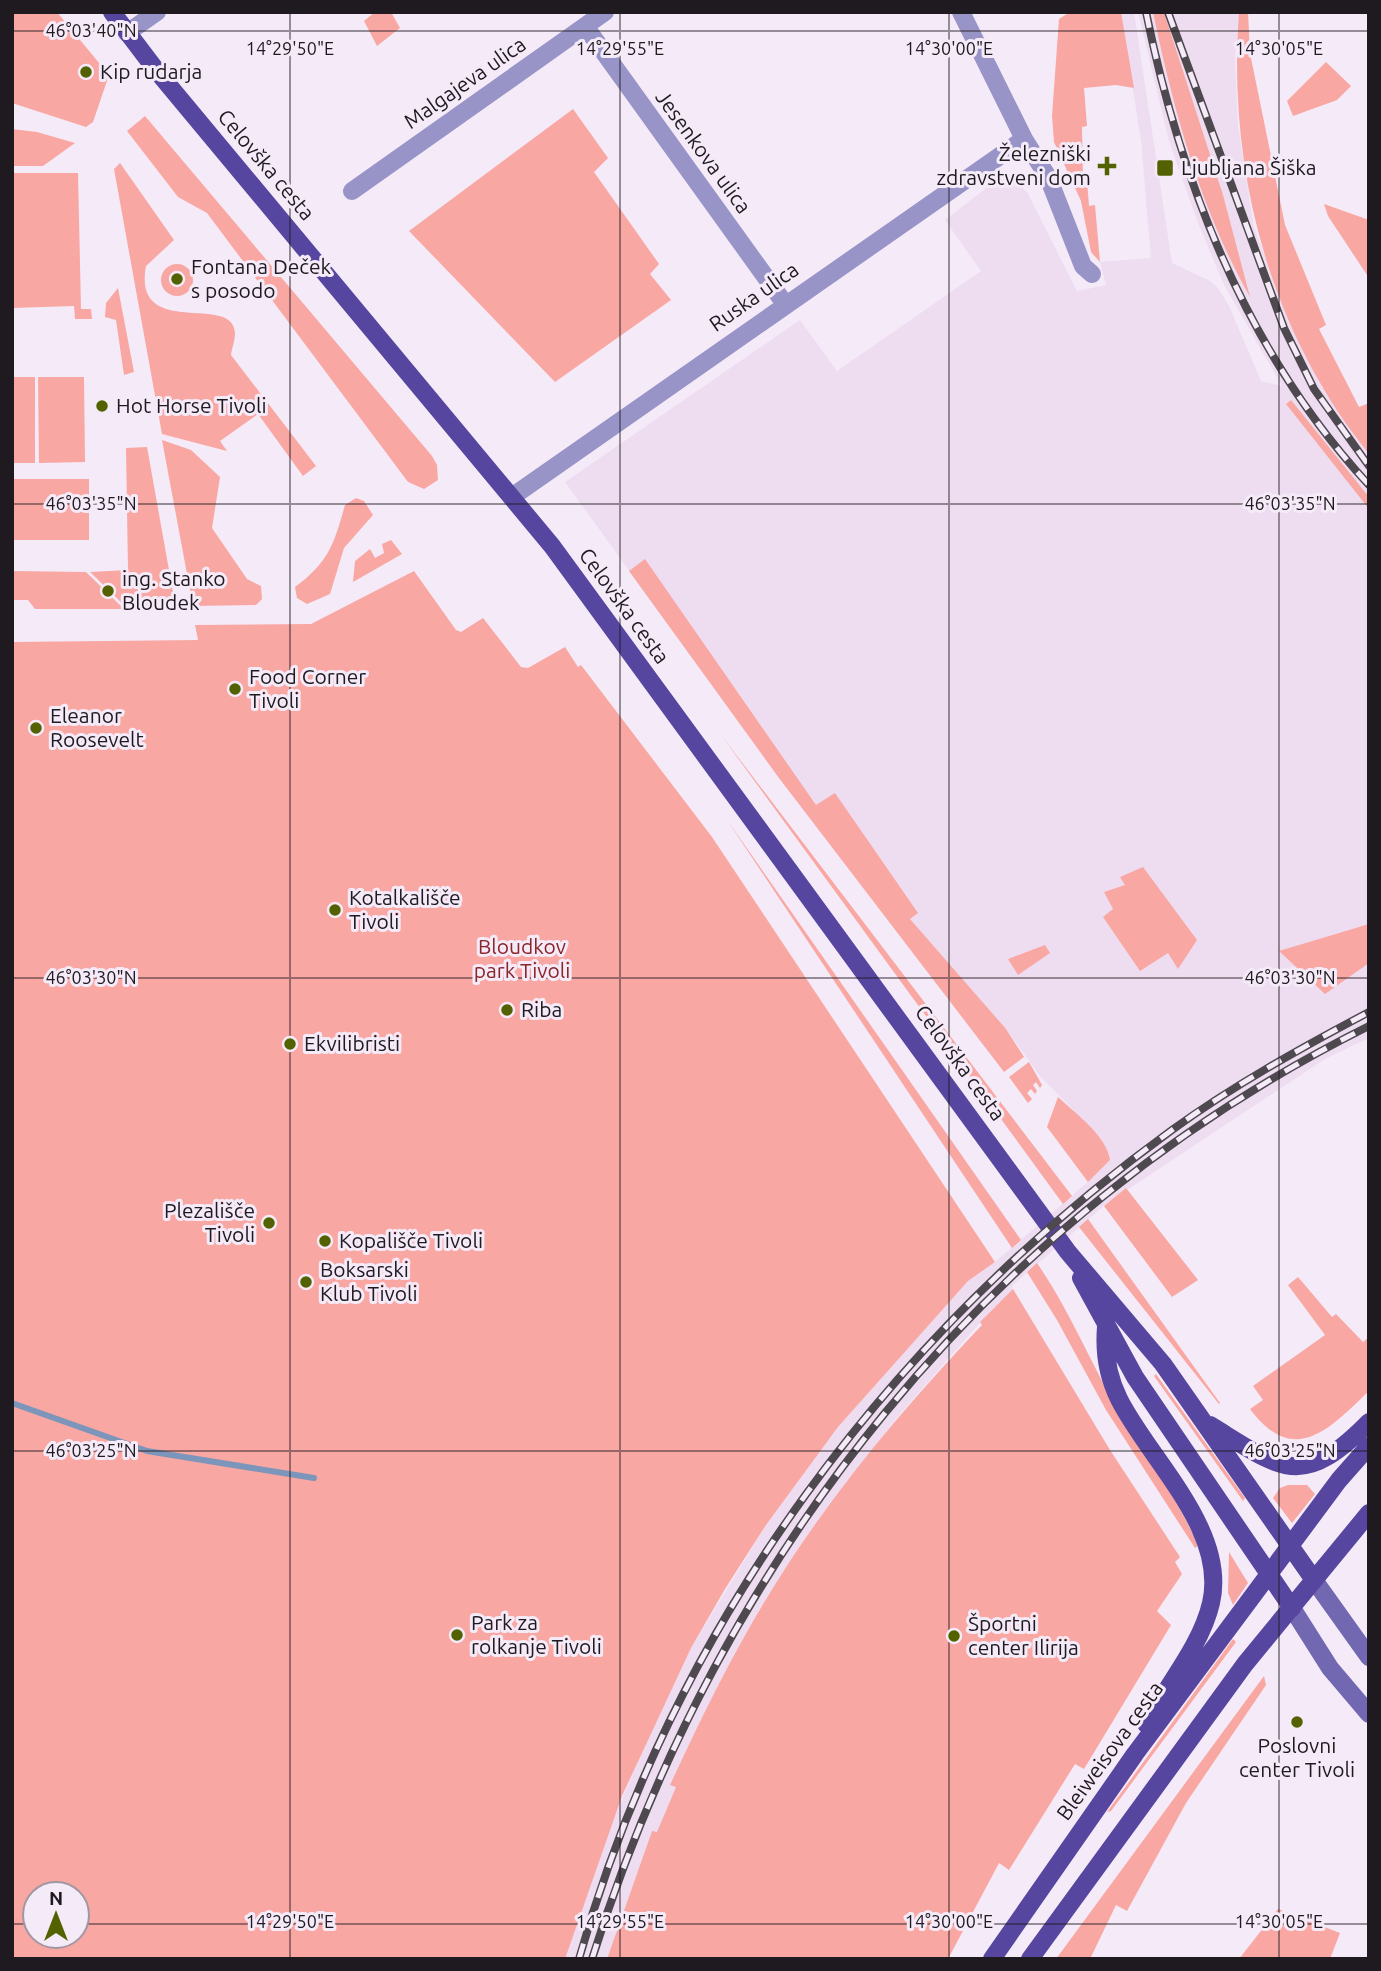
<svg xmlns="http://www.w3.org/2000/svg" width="1381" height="1971" viewBox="0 0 1381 1971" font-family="Ubuntu,sans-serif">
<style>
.built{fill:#eeddf1}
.green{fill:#f9a7a2;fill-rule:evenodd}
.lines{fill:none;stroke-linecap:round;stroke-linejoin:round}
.stream{stroke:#7c95ba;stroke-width:6}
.street{stroke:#9894c7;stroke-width:18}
.secondary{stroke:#7168b1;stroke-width:18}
.primary{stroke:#56469f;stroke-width:18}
.rail-casing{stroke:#4e484f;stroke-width:8}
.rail{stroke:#f5eaf8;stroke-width:5;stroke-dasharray:16;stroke-linecap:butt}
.ticks{fill:none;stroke:#1e1a1f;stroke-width:2;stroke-opacity:0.45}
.poi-dot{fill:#546101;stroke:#f5eaf8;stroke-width:2.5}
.labels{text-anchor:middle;stroke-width:6;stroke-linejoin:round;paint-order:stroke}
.poi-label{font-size:21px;fill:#1e1a1f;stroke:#f5eaf8;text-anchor:start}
.street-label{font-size:21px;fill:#1e1a1f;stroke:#f5eaf8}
.park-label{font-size:21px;fill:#8a262a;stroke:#f5eaf8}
.ticks-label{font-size:18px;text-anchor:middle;fill:#1e1a1f;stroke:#f5eaf8;stroke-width:6;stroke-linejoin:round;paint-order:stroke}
</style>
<rect width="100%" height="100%" fill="#f5eaf8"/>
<!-- built -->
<path class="built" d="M1121,12H1134L1172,263L1210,281L1218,288L1229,306L1261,381L1282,386L1224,285L1198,223L1169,141L1138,12H1239L1235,60L1238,126L1254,228L1303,351L1323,389L1369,454V1038L1325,1059L1106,1204L1012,1286L1013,1291L991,1310L895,1420L813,1528L769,1594L738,1647L671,1785L676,1787L657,1833L652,1831L607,1959H565L604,1841L652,1729L691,1648L766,1525L838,1427L969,1280L995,1262L1089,1181L1081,1118L1040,1076L1006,1029L984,1046L779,778L565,482L800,320L837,371L981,271L945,220L998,179L1010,178L1027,192L1077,291L1106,285L1100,262L1151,258L1141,141Z"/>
<!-- green -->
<path class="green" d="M12,12H57L109,75L93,122L86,127L12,103Z
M375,12H391L400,28L377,46L364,21Z
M1070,12H1121L1134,88L1116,85L1084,88L1087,126L1082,127L1083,179L1087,180L1089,206L1095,205L1100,262L1091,252L1081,201L1054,142L1052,116L1059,19Z
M1153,12H1164L1223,195L1250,297C1200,208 1174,112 1153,12Z
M1239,12H1248L1250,53L1285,225L1326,325L1319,329L1359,407L1369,403V454C1269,331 1227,168 1239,12Z
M1326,62L1351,86L1337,100L1293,116L1287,101Z
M573,109L608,158L594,172L659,264L650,274L671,300L555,382L409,231Z
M145,116L432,456L437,465L438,480L424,489L408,482L207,213L178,197L127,131Z
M12,129L37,132L75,143L43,166H12Z
M120,163L174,240L146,266C132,341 234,292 235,333C235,340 232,348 231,355L316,466L303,476L258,414L220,441L227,451L162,434L114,169Z
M12,173H78L81,309H91L92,319H75L74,306L12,308Z
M1324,204L1369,220V278L1328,216Z
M161 280a16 16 0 1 1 32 0a16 16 0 1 1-32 0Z
M118,288L134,372L124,375L116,320L105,317L106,303Z
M12,377H35V463H12Z
M38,377H84L85,462L39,463Z
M1291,400L1369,497V509L1286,404Z
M162,440L191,450L220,477L212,528L247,579L261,586L262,599L256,605L193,606Z
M147,447L174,598L160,609H128L90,572L128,570L126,448Z
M12,479H89V540H12Z
M356,498L364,501L373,515L344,548L330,594L307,604L297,598L295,587C329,562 334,544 345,505Z
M391,540L402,554L353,582L355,561L370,549L375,558L384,553L382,544Z
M645,559L816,805L835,793L918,913L910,919L1006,1029L1024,1057L1004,1072L779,778L629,571Z
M12,571L86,572L124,609H35L28,600H12Z
M414,571L456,630L461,632L483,618L521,667L528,668L565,647L578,667L581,665L712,837L995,1262L968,1281L838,1427L766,1525L725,1589L691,1648L622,1796L565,1959H12V642L198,640L195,625L311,624ZM35,1894H77V1936H35Z
M721,735L1072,1196L1063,1204Z
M727,820L1021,1240L1012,1248Z
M1143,867L1197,940L1178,969L1168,953L1140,971L1103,917L1113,909L1104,892L1125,885L1120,877Z
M1369,924V963L1325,994L1279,951Z
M1045,945L1050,953L1018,975L1008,959Z
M1029,1062L1042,1085L1040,1088L1036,1082L1033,1085L1037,1091L1035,1094L1031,1089L1027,1093L1032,1099L1028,1103L1009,1077Z
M1058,1097C1075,1113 1107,1136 1110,1160L1088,1182L1047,1127Z
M1126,1188L1198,1280L1172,1297L1104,1206Z
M1088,1219L1220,1403L1219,1404L1079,1227Z
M1037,1263C1068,1308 1088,1357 1114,1403C1142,1452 1176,1494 1198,1546L1195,1548L1106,1410L1057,1320L1027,1272Z
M1298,1277L1332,1317L1336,1314L1363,1342L1369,1337V1391C1331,1427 1295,1469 1250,1409L1263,1400L1253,1386L1325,1335L1288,1285Z
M1013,1289L1110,1450L1180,1557L1175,1562L1182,1574L1157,1611L1171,1625L1084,1769L1075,1764L1009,1870L999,1863L948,1959H607L652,1831L657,1832L676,1787L670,1785C700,1721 731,1656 768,1596C828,1497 903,1408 982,1325L980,1322Z
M1156,1374L1245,1498L1243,1501L1154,1376Z
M1288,1485H1307L1315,1494L1292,1523L1273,1498L1280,1488Z
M1229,1552L1248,1583L1233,1605L1228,1593Z
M1233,1639L1236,1642L1111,1811L1107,1812Z
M1264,1676L1266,1685L1186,1803L1127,1911L1116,1905L1090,1959H1056Z
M1278,1909L1340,1933L1330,1959H1239Z"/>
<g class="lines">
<!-- stream -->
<path class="stream" d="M12,1403L147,1451L314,1478"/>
<!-- street -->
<path class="street" d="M961,12L1024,139L1048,177L1083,266L1092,274
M585,26L785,304
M127,33L157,12
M352,191L605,12
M513,496L1024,139"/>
<!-- secondary -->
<path class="secondary" d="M1314,1580L1369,1657
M1292,1608L1330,1668L1369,1714"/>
<!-- primary -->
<path class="primary" d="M112,12L156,70L552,546L1068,1252L1163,1364L1314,1580
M1081,1278L1135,1377L1292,1608
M1106,1327C1104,1351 1108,1377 1119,1399C1149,1459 1228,1530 1211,1603C1201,1646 1167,1685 1146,1724
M1210,1425C1282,1469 1301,1491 1369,1422
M992,1959L1135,1754L1339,1480L1369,1446
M1030,1959L1245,1664L1369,1513"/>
<defs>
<path id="rail" d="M1146,12C1181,184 1248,354 1369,485
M1168,12L1284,328L1314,389L1369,466
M579,1959C674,1622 891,1334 1172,1130C1234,1085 1301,1048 1369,1012
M592,1959C718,1557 989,1215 1369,1026"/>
</defs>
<!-- rail casing -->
<use href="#rail" class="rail-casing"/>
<!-- rail -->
<use href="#rail" class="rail"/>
</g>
<!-- ticks -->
<path class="ticks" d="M290,12V1959M620,12V1959M949,12V1959M1279,12V1959M12,31H1369M12,504H1369M12,978H1369M12,1451H1369M12,1924H35M77,1924H1369"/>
<!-- markers -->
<g class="poi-dot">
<circle cx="86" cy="72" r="7"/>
<path d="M1103.5 155.5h7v7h7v7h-7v7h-7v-7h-7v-7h7z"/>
<rect x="1156" y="159" width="18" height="18" rx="3.5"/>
<circle cx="177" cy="279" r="7"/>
<circle cx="102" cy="406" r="7"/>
<circle cx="108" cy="591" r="7"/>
<circle cx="235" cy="689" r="7"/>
<circle cx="36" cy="728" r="7"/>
<circle cx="335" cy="910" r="7"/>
<circle cx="507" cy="1010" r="7"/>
<circle cx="290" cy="1044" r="7"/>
<circle cx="269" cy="1223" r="7"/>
<circle cx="325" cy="1241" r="7"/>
<circle cx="306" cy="1282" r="7"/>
<circle cx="457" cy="1635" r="7"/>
<circle cx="954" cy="1636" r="7"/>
<circle cx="1297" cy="1722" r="7"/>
</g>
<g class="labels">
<!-- poi labels -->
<g class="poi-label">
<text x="100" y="79">Kip rudarja</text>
<text x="1091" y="161" text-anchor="end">Železniški<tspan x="1091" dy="24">zdravstveni dom</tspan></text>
<text x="1181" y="175">Ljubljana Šiška</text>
<text x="191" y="274">Fontana Deček<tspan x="191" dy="24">s posodo</tspan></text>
<text x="116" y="413">Hot Horse Tivoli</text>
<text x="122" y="586">ing. Stanko<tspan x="122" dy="24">Bloudek</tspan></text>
<text x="249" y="684">Food Corner<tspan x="249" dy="24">Tivoli</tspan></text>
<text x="50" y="723">Eleanor<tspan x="50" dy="24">Roosevelt</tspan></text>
<text x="349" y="905">Kotalkališče<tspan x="349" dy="24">Tivoli</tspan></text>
<text x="521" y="1017">Riba</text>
<text x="304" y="1051">Ekvilibristi</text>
<text x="255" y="1218" text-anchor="end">Plezališče<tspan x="255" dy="24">Tivoli</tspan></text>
<text x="339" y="1248">Kopališče Tivoli</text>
<text x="320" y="1277">Boksarski<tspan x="320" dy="24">Klub Tivoli</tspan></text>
<text x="471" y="1630">Park za<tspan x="471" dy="24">rolkanje Tivoli</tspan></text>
<text x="968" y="1631">Športni<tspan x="968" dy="24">center Ilirija</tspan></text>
<text x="1297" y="1753" text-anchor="middle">Poslovni<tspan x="1297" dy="24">center Tivoli</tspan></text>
</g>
<!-- street labels -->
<g class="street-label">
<text transform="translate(465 83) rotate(-35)" y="7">Malgajeva ulica</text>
<text transform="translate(703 152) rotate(54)" y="7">Jesenkova ulica</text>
<text transform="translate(266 165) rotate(50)" y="7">Celovška cesta</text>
<text transform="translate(754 297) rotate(-35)" y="7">Ruska ulica</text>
<text transform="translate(624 606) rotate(54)" y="7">Celovška cesta</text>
<text transform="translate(960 1063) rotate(54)" y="7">Celovška cesta</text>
<text transform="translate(1110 1751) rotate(-54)" y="7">Bleiweisova cesta</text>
</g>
<!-- park labels -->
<g class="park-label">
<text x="522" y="954">Bloudkov<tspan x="522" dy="24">park Tivoli</tspan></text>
</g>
</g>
<g class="ticks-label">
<text x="91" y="37">46°03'40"N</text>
<text x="290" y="55">14°29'50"E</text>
<text x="620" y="55">14°29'55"E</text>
<text x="949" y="55">14°30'00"E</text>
<text x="1279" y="55">14°30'05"E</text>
<text x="91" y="510">46°03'35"N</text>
<text x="1290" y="510">46°03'35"N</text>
<text x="91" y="984">46°03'30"N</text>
<text x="1290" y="984">46°03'30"N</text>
<text x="91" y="1457">46°03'25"N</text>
<text x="1290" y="1457">46°03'25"N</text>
<text x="290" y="1928">14°29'50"E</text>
<text x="620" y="1928">14°29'55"E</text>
<text x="949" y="1928">14°30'00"E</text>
<text x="1279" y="1928">14°30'05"E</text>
</g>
<!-- border -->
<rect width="1381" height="1971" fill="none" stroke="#1e1a1f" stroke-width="28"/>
<!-- north arrow -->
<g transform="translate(56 1915)"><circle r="33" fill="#f5eaf8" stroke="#9f97a1" stroke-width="2"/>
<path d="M0-5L12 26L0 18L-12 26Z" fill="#546101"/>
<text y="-10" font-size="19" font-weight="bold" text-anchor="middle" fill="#1e1a1f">N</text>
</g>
</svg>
